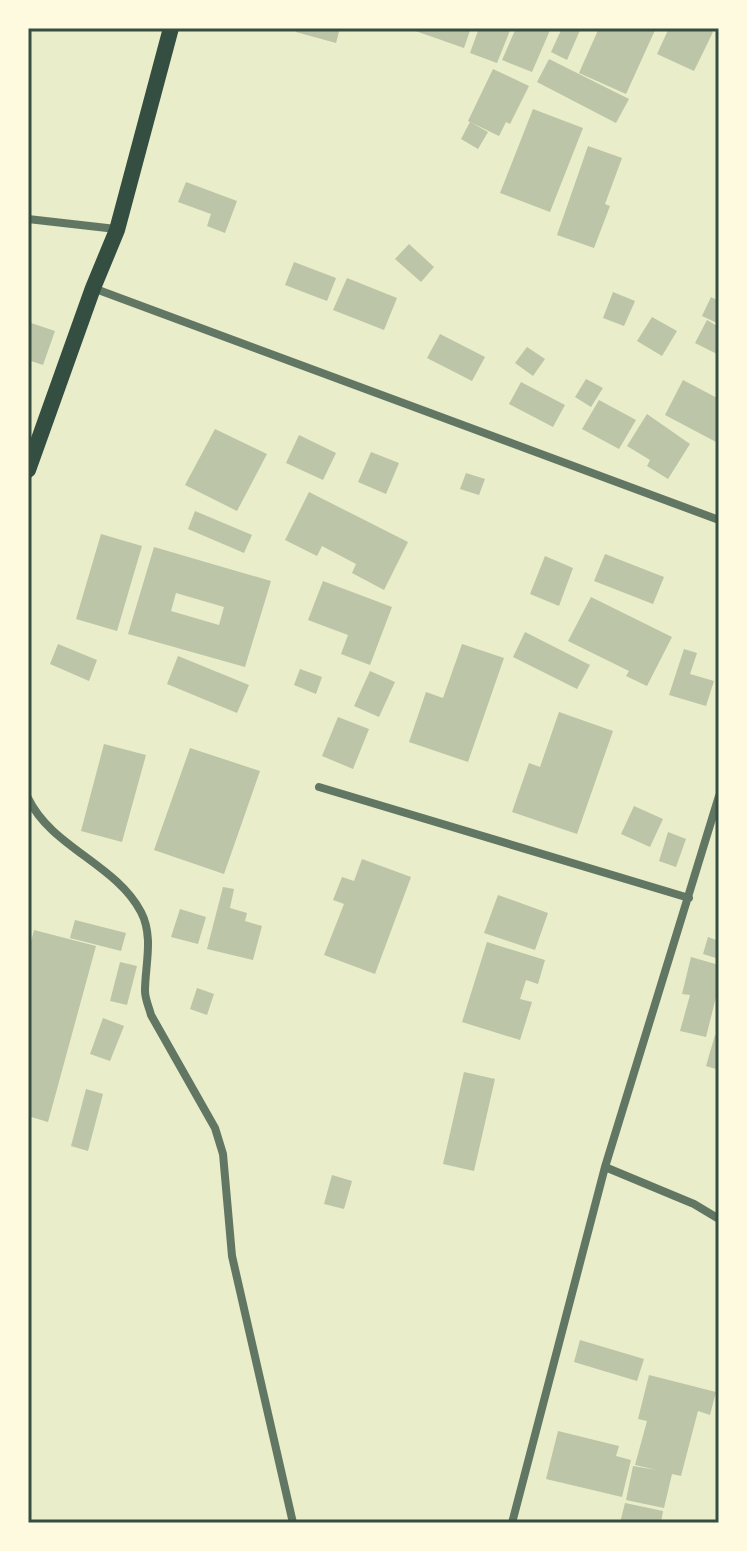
<svg xmlns="http://www.w3.org/2000/svg" width="747" height="1551" viewBox="0 0 747 1551" font-family="'DejaVu Sans',sans-serif">
<style>
.building{fill:#bcc5a7;fill-rule:evenodd}
.lines{fill:none;stroke-linecap:round;stroke-linejoin:round}
.minor{stroke:#617663;stroke-width:8}
.secondary{stroke:#344e41;stroke-width:16}
.neatline{fill:none;stroke:#344e41;stroke-width:3}
</style>
<rect width="100%" height="100%" fill="#e9edc9"/>
<!-- building -->
<path class="building" d="M297,28H340L336,43L296,32Z
M407,28H471L464,48Z
M479,28H511L497,63L470,53Z
M516,28H551L532,72L502,60Z
M562,28H581L567,60L551,52Z
M599,28H656L626,94L579,73Z
M669,28H704L713,32L694,71L657,54Z
M549,59L629,99L616,123L537,82Z
M493,69L529,86L510,124L506,122L499,136L468,121Z
M533,109L583,128L550,212L500,193Z
M470,122L488,132L478,149L461,139Z
M588,146L622,158L605,204L610,206L594,248L557,235Z
M186,182L237,201L225,233L207,226L211,214L178,202Z
M409,244L434,267L421,282L395,259Z
M294,262L336,278L327,301L285,285Z
M347,278L397,298L384,330L333,310Z
M613,292L635,301L624,326L603,318Z
M711,297L719,301V324L702,316Z
M652,317L677,331L662,356L637,341Z
M707,320L719,327V355L695,343Z
M28,322L55,331L43,365L28,360Z
M440,334L485,357L472,381L427,358Z
M527,347L545,359L533,376L515,363Z
M586,379L603,388L591,407L575,397Z
M683,380L719,399L718,443L665,415Z
M521,382L565,405L553,427L509,404Z
M599,400L636,420L619,449L582,429Z
M647,414L690,444L668,479L647,466L650,460L627,446Z
M215,429L267,454L237,511L185,485Z
M299,435L336,453L323,480L286,463Z
M371,452L399,463L386,494L358,482Z
M466,473L485,479L479,495L460,489Z
M309,492L408,542L384,590L352,573L356,564L322,546L317,556L285,540Z
M195,511L252,535L244,553L188,529Z
M101,534L142,546L117,631L76,619Z
M154,547L271,581L245,667L128,634ZM176,593L224,607L219,625L171,611Z
M605,554L664,577L653,604L594,581Z
M545,556L573,568L559,606L530,594Z
M323,581L392,607L370,665L341,654L348,635L308,620Z
M591,597L672,637L647,686L626,676L629,671L568,641Z
M525,632L590,665L577,689L513,657Z
M58,644L97,660L89,681L50,664Z
M462,644L504,658L468,762L409,742L426,692L443,698Z
M684,649L697,653L690,674L714,681L706,706L669,695Z
M178,656L249,685L237,713L167,684Z
M300,669L322,677L316,694L294,685Z
M370,671L395,682L379,717L354,706Z
M559,712L613,731L577,834L512,812L529,763L540,767Z
M338,717L369,729L353,769L322,756Z
M104,744L146,755L122,842L81,831Z
M190,748L260,771L224,874L154,850Z
M634,806L663,819L650,847L621,834Z
M668,832L686,839L676,867L659,861Z
M362,859L411,877L375,974L324,955L344,904L333,900L342,877L354,881Z
M223,887L234,889L230,908L247,913L245,921L262,926L253,960L207,949Z
M498,895L548,913L535,950L484,933Z
M180,909L206,917L198,944L171,937Z
M75,920L126,933L121,951L70,938Z
M34,930L96,946L48,1122L28,1116V953Z
M708,937L719,941V959L703,954Z
M487,942L545,960L538,984L526,980L520,999L532,1002L520,1040L462,1022Z
M691,957L719,965V985L706,1037L680,1031L690,995L682,994Z
M120,962L137,966L127,1005L110,1001Z
M197,988L214,994L207,1015L190,1009Z
M103,1018L124,1026L110,1061L90,1054Z
M715,1035L719,1037V1070L706,1066Z
M464,1072L495,1079L474,1171L443,1164Z
M86,1089L103,1094L88,1151L71,1146Z
M332,1175L352,1181L344,1209L324,1204Z
M580,1340L644,1359L637,1381L574,1362Z
M649,1375L716,1392L710,1415L698,1411L681,1476L672,1474L664,1508L626,1500L633,1466L657,1470L635,1465L647,1421L638,1419Z
M558,1431L619,1446L616,1456L631,1460L622,1497L546,1479Z
M625,1503L663,1511L661,1523H620Z"/>
<g class="lines">
<!-- minor -->
<path class="minor" d="M28,219L116,229
M93,288L719,520
M319,787L689,898
M28,798C51,847 116,864 141,912C154,937 145,965 145,991C145,999 149,1007 151,1015L215,1128L223,1154L232,1256L293,1523
M605,1167L694,1204L719,1219
M512,1523L605,1167L719,796"/>
<!-- secondary -->
<path class="secondary" d="M28,470L93,288L117,230L171,28"/>
</g>
<!-- border -->
<rect width="747" height="1551" fill="none" stroke="#fefae0" stroke-width="60"/>
<rect x="30" y="30" width="687" height="1491" class="neatline"/>
</svg>
